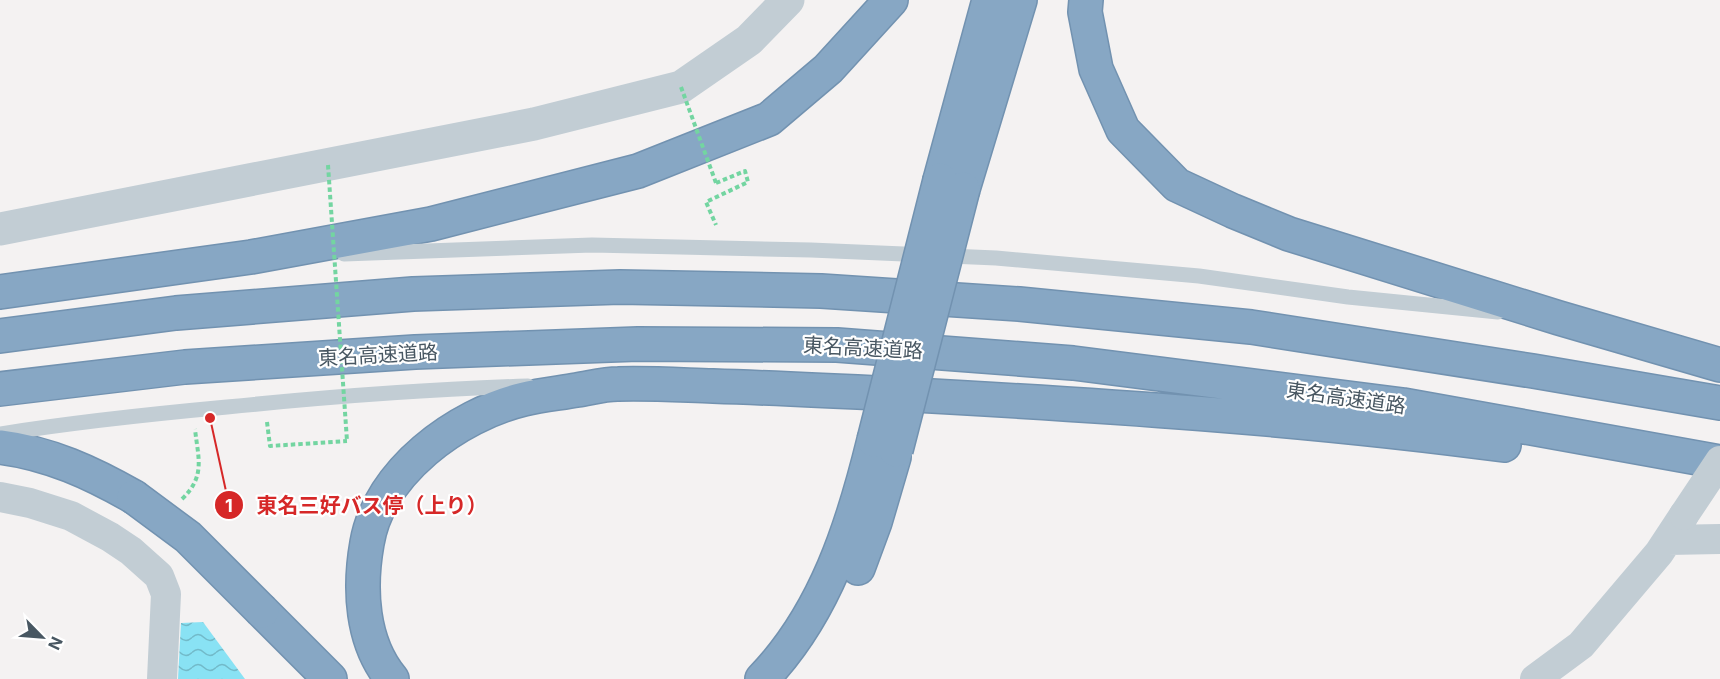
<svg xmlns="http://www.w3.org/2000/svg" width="1720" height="679" viewBox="0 0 1720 679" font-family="Inter,'Noto Sans JP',sans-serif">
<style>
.water{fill:url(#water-waves)}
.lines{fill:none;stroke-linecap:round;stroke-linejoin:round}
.motorway-casing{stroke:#7292b0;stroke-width:36}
.path{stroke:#73d5a1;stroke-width:4;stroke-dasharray:4.5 3;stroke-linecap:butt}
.service{stroke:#c2cdd4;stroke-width:15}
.minor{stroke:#c2cdd4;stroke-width:30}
.tertiary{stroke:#c2cdd4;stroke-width:33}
.motorway{stroke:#87a7c4;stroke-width:33}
.motorway-bridge-casing{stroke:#7292b0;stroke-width:36;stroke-linecap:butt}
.path-bridge{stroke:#73d5a1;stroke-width:4;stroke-dasharray:4.5 3;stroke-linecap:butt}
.minor-bridge{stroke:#c2cdd4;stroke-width:30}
.motorway-bridge{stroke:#87a7c4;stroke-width:33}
.labels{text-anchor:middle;stroke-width:4.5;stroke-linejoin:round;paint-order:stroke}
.street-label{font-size:20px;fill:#485762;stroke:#fff}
.leader{fill:none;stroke:#d62828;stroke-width:2}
.callout-dot{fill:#d62828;stroke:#fff;stroke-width:2}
.mark-label{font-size:18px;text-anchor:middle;font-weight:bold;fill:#fff}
.callout-label{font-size:21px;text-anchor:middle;font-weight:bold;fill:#d62828;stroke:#fff;stroke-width:4.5;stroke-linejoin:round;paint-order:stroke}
</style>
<defs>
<pattern id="water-waves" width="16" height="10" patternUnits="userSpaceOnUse" patternTransform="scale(1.5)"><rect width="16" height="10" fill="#89e2f4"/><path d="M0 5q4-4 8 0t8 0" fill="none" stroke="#72bac9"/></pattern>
</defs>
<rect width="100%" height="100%" fill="#f4f2f2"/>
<!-- water -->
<path class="water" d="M203,622L245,679H178L181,623Z"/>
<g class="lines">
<defs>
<path id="motorway" d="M1086,0L1085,12L1096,69L1123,130L1177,185L1233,211L1289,234L1559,318L1720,365
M940,180L989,0
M963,189L1020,0
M0,292L251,257L431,224L638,171L769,119L828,69L891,0
M0,336L176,313L413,294L620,287L821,291L1019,304L1251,327L1533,371L1720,403
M0,389L185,367L415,352L638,344L837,345L1073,363L1403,405L1720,462
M0,447C49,453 92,473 134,497
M858,568L875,522L894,457
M262,611L330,679
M392,679C361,642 359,588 367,543C379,472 457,415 524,399C541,395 560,393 577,390C590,388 604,384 618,384C649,383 681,385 713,386C774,388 835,391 896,394C1099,405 1302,418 1504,445
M762,679C825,614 853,526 874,440"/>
</defs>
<!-- motorway casing -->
<use href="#motorway" class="motorway-casing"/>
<!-- path -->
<path class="path" d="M716,183L745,171L748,182L706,202L716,225
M267,422L270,446L347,441
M182,499C206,476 198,458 195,429"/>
<!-- service -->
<path class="service" d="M344,254L592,245L811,250L996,258L1199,276L1348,297L1498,312
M0,434C75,422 151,414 227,407C327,397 427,389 528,386"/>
<!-- minor -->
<path class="minor" d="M0,497L30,503L71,516L110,537L131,551L159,576L166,594L162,679
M1668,540L1720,539
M1535,679L1581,645L1659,553L1684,515"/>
<!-- tertiary -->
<path class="tertiary" d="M0,229L534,124L681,87L749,40L788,0"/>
<!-- motorway -->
<use href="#motorway" class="motorway"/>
<defs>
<path id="motorway-bridge" d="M874,440L940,180
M896,450L963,189
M134,497L188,537L262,611"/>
</defs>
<!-- motorway-bridge casing -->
<use href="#motorway-bridge" class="motorway-bridge-casing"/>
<!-- path-bridge -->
<path class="path-bridge" d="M681,87L716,183
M328,165L347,441"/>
<!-- minor-bridge -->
<path class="minor-bridge" d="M1684,515L1720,461"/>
<!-- motorway-bridge -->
<use href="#motorway-bridge" class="motorway-bridge"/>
</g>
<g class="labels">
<!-- street labels -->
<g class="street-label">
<text transform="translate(863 348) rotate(3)" y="7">東名高速道路</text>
<text transform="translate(378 355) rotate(-3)" y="7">東名高速道路</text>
<text transform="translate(1346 398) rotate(8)" y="7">東名高速道路</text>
</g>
</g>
<!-- callouts -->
<path class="leader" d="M210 418L229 505"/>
<g class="callout-dot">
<circle cx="210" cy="418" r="6"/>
<circle cx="229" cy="505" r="15"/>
</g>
<g class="mark-label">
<text x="229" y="512">1</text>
</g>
<g class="callout-label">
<text x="372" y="513">東名三好バス停（上り）</text>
</g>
<!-- north arrow -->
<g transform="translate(42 637) rotate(115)" stroke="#ffffff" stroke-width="4.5" paint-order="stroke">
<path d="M0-4.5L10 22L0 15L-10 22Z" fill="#485762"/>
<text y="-9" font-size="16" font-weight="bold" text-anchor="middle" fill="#485762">N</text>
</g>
</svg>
